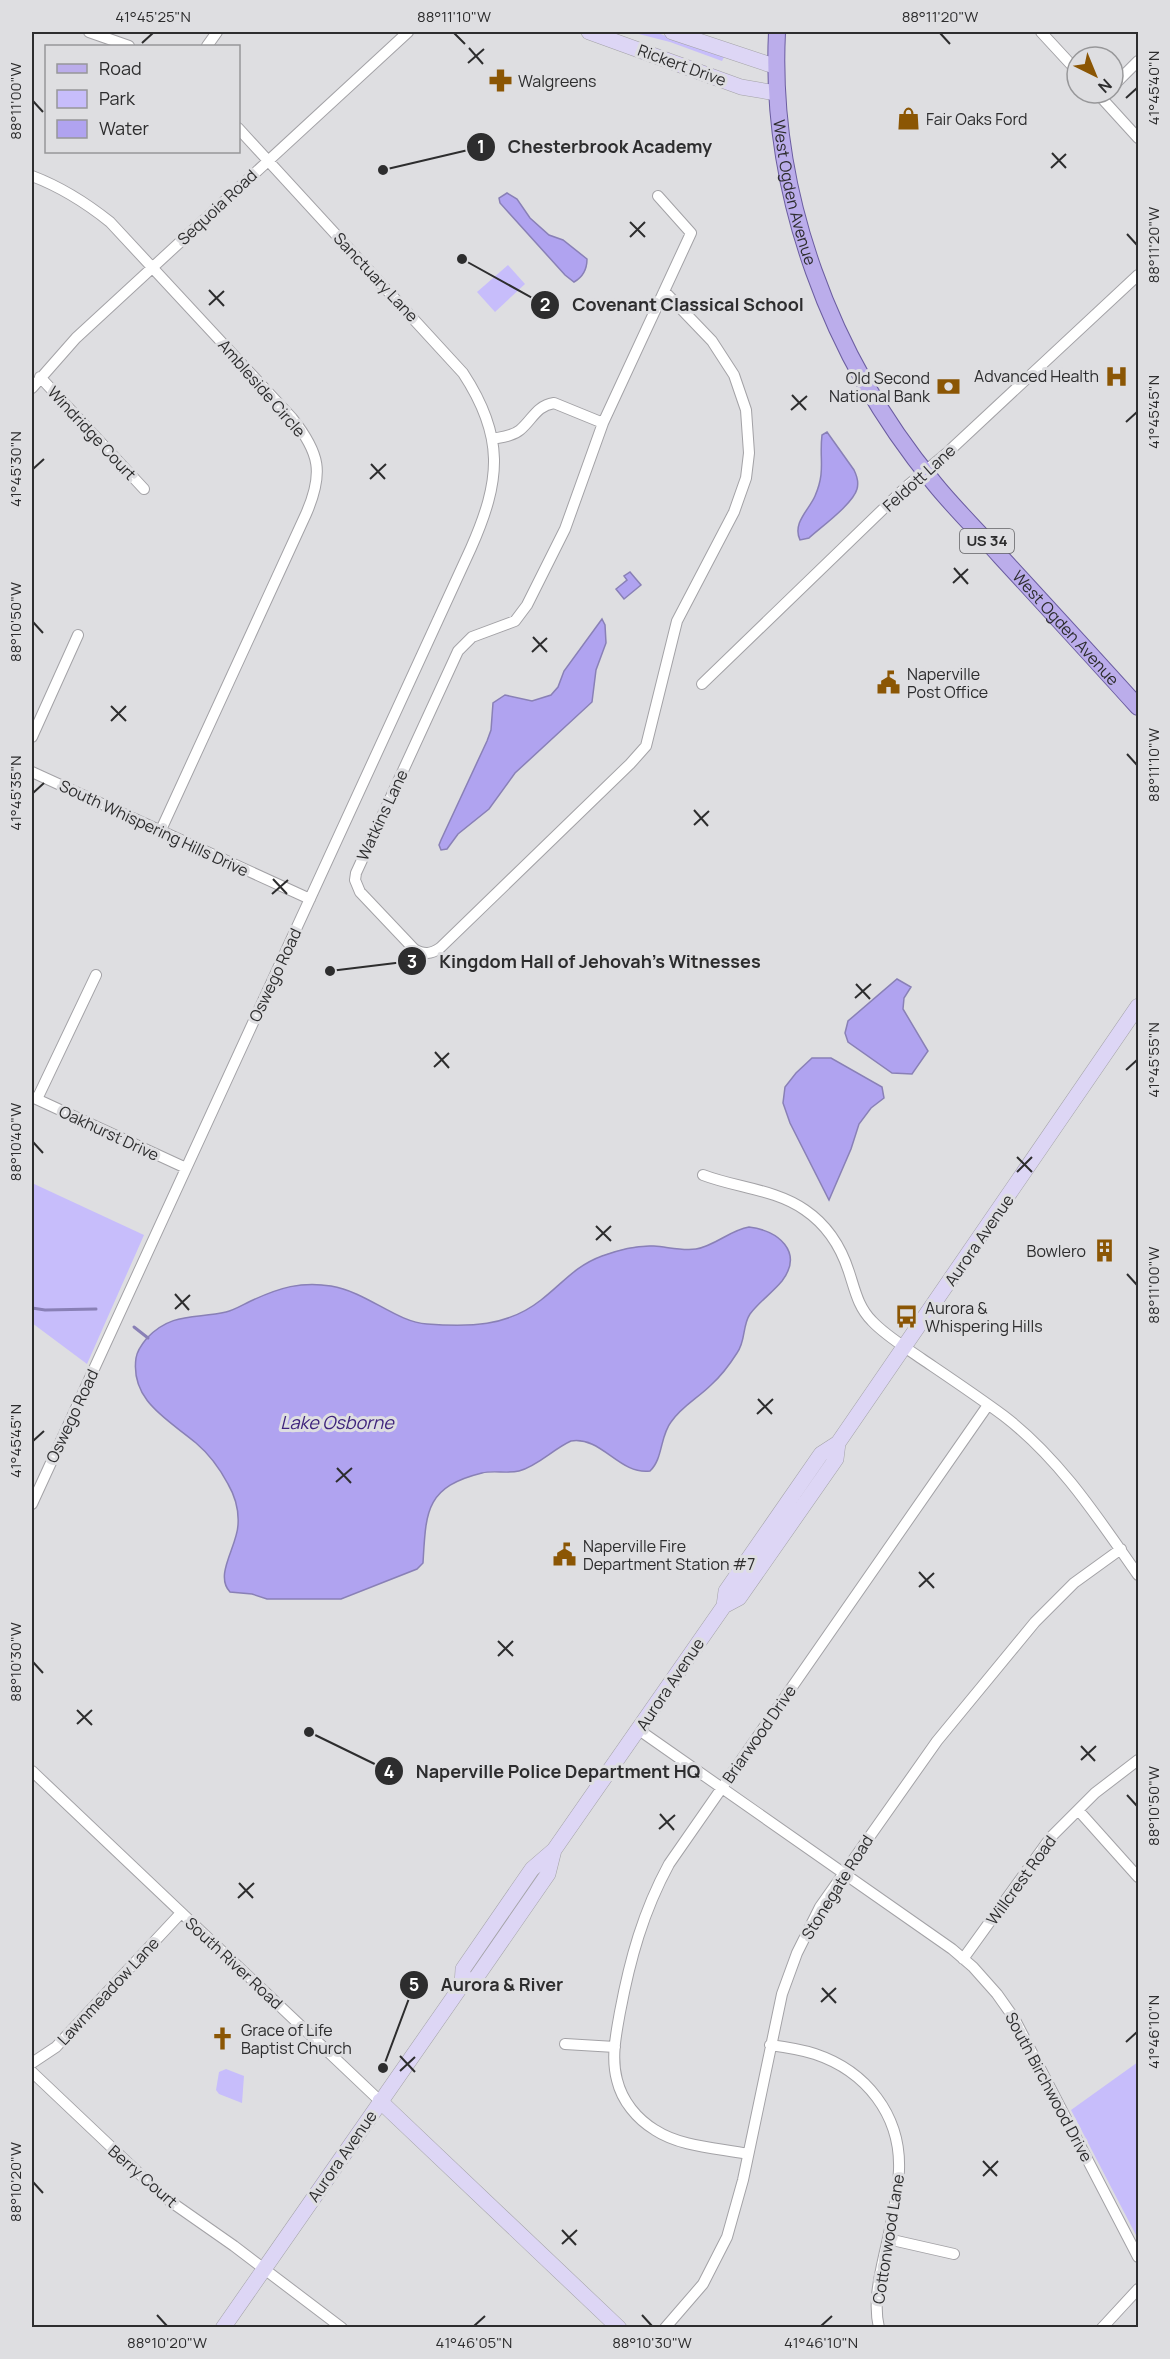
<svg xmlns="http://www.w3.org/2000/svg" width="1170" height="2359" viewBox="0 0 1170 2359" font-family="Manrope,sans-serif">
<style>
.green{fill:#c7bdfb}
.water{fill:#b0a3f0;stroke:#8980b6;stroke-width:1.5}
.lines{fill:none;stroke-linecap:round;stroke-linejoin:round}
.stream{stroke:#8980b6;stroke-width:3}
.street-casing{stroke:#a3a2a6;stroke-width:12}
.secondary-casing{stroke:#a3a2a6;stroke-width:16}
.primary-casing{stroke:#6b5da0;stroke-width:18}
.street{stroke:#fff;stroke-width:10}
.secondary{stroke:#ddd6f5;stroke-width:15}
.primary{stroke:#bbadeb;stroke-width:16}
.ticks{fill:none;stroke:#2d2d2e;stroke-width:2}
.labels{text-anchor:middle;stroke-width:6;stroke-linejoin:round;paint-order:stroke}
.shield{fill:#dedee1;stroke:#626264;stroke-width:1.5}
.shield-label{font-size:15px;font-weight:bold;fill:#2d2d2e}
.street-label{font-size:16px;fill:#2d2d2e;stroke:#dedee1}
.poi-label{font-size:16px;fill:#2d2d2e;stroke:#dedee1;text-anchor:start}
.water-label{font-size:18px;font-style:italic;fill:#3f247c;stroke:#dedee1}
.leader{fill:none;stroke:#2d2d2e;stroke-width:2}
.callout-dot{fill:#2d2d2e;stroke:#dedee1;stroke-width:2}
.mark-label{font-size:18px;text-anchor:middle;font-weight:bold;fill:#fff}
.callout-label{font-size:18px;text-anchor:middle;font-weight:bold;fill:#2d2d2e;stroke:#dedee1;stroke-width:6;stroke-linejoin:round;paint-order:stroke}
.neatline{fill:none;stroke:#2d2d2e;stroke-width:2}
.ticks-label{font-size:15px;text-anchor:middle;fill:#2d2d2e}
</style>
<rect width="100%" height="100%" fill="#dedee1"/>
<!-- green -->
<path class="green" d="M631,32H655L724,57L722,61L670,42Z
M508,265L525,284L495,312L477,292Z
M32,1183L144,1235L87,1364L32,1323Z
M1138,2062V2239L1071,2110Z
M226,2069L244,2076L242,2103L219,2094L216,2090L219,2072Z"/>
<!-- water -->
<path class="water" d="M507,193L517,199L530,218L549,235L563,240L587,259C587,269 583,277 574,282L565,275L500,203L499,198Z
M827,432L854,470C857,476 859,482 857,489C853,504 821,527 809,538L800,540C792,523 809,510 815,496C826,471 819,459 822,435Z
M630,572L641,585L624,599L616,589L627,580L624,576Z
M602,619L605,625L606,643L596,670L592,702L515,773L489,809L458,834L447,849L441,850L439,845L441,840L487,741L491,730L493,703L505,695L532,701L551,695L558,687L564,671Z
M897,979L911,987L904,998L903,1009L928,1051L912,1074L892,1073L848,1042L845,1033L848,1021Z
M812,1058H831L882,1087L884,1098L871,1108L859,1124L851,1149L829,1200L790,1123L783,1103L785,1087L796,1073Z
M749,1227C778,1230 804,1252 782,1281C772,1293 759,1302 750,1314C742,1326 746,1341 737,1353C730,1364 721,1376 711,1385C698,1398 682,1406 671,1422C660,1436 663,1459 650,1471C619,1475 602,1436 571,1441C553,1449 538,1466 519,1471C507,1474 494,1470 482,1473C425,1487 426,1512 423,1563L417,1569L341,1599H267L252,1594L230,1592C214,1575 237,1547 238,1525C239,1511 235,1496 228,1484C220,1469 209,1454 196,1443C169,1420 130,1401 136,1358C137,1351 142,1344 147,1338C172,1312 195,1319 226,1312C235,1310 244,1304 253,1300C279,1288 301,1281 331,1286C367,1292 396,1322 427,1324C469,1327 507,1327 541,1300C563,1283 575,1266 602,1256C618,1250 636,1245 654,1246C668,1247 682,1251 696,1249C715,1246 730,1230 749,1227Z"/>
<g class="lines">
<!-- stream -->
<path class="stream" d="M32,1308L45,1310L96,1309
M134,1327L148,1338"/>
<defs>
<path id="street" d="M89,32L129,46
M1041,32L1077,71
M207,46L217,32
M1113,86L1138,61
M1097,93L1138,138
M32,176C61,187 85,202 110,222L292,418C320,453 324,473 306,514L160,832
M658,196L691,233L603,423L565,529L527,605L515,621L472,637L458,651L356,873L355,880L360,892L414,949C424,955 431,954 440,948L630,764L646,746L677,621L734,512L746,478L749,453L746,410L734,375L712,341L664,291
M40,377L144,489
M32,388L76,338L408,32
M492,439C502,437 513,436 520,430C533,419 536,406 554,403L603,423
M702,684L907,486L948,452L1138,275
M32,737L78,635
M32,772L310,899
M32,1097L186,1168
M37,1099L96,975
M703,1175C737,1188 775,1189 805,1210C827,1225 841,1247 849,1272C855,1290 858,1307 872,1321C886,1336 905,1347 922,1359C950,1378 977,1396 1004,1416C1060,1459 1098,1518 1138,1575
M32,1504L471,548C501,480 505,437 463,373L238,128
M639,1730L952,1949L973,1967L997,1994L1014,2018L1138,2257
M32,1771L380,2101
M1078,1810L1138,1877
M963,1959L1051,1837L1095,1793L1138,1760
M565,2044L615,2047
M770,2045C785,2047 800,2049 815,2054C866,2071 901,2115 899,2170C898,2193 893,2216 888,2238C882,2267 872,2298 879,2328
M32,2063L56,2047L181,1913
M32,2072L164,2197L234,2246L342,2328
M748,2154C718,2148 681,2147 655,2130C637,2119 622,2101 617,2080C611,2058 616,2034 620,2012C630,1959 643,1912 669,1864L988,1405
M888,2239L954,2254
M665,2328L703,2284L727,2237L743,2180L782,1994L797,1953L820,1907L937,1741L1035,1622L1074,1583L1121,1549
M1102,2328L1138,2289"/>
<path id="secondary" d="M589,32L741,87L776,93
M672,32L774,66
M724,1606L739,1598L836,1459L838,1443
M462,1985L463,1969L532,1869L554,1850L724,1606L726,1591L735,1578L821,1454L838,1443L1138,1006
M380,2101L619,2328
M223,2328L462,1985L476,1978L548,1874L554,1850"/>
<g id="primary">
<path id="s1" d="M777,32C769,194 831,358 934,483C955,509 979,532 1001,557C1047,607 1093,657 1138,707"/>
</g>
</defs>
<!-- street casing -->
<use href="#street" class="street-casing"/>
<!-- secondary casing -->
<use href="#secondary" class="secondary-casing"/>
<!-- primary casing -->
<use href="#primary" class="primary-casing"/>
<!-- street -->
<use href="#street" class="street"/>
<!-- secondary -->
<use href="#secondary" class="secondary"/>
<!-- primary -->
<use href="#primary" class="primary"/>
</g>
<!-- ticks -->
<path class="ticks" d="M454,33L465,44M940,33L950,44M142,43L153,33M469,48L483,64M468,63L484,49M1126,98L1137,88M33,101L43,112M1052,153L1066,168M1051,168L1066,154M630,222L645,237M1127,234L1137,245M630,237L645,222M209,290L224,306M209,305L224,291M792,395L806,410M791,410L807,396M1126,422L1137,412M371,464L385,479M33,469L44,459M370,479L386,464M954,568L968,584M953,583L968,569M33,622L43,633M533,637L547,652M532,652L547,638M111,706L126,721M111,721L126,706M1127,754L1137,765M33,793L44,783M694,810L708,826M694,825L709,811M273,879L287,894M272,894L288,880M856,984L870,999M855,998L871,984M435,1052L449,1068M434,1067L449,1053M1126,1070L1137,1060M33,1142L43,1153M1017,1157L1032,1172M1017,1172L1032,1157M596,1226L611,1241M596,1240L611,1226M1127,1274L1137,1285M175,1294L189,1310M175,1309L190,1295M758,1399L772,1414M757,1414L773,1399M33,1441L44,1431M337,1468L351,1483M336,1482L352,1468M919,1572L934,1588M919,1587L934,1573M498,1641L513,1656M498,1656L513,1641M33,1662L43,1673M77,1710L92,1725M77,1724L92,1710M1081,1746L1095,1761M1081,1760L1096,1746M1127,1795L1137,1806M660,1814L674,1830M659,1829L675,1815M239,1883L253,1898M238,1898L254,1883M822,1988L836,2003M821,2002L836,1988M1126,2042L1137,2032M400,2056L415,2072M400,2071L415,2057M983,2161L997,2176M983,2176L998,2161M33,2182L43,2193M562,2230L576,2245M562,2244L577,2230M157,2315L167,2326M642,2315L652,2326M474,2326L485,2316M821,2326L832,2316"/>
<!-- icons -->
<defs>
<symbol id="pharmacy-bare" viewBox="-9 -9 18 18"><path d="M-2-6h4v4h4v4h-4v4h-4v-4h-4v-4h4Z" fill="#8b5604" stroke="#dedee1" stroke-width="2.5" paint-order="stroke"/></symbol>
<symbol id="shop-bare" viewBox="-9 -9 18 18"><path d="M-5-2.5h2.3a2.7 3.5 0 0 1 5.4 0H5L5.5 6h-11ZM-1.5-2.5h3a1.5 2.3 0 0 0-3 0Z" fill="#8b5604" stroke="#dedee1" stroke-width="2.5" paint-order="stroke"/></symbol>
<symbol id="hospital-bare" viewBox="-9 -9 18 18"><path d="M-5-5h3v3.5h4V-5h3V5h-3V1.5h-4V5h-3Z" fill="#8b5604" stroke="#dedee1" stroke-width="2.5" paint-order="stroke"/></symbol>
<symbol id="bank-bare" viewBox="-9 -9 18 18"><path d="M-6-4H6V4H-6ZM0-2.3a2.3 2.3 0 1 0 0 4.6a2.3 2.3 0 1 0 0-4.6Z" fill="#8b5604" stroke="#dedee1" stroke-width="2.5" paint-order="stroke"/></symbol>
<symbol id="civic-bare" viewBox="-9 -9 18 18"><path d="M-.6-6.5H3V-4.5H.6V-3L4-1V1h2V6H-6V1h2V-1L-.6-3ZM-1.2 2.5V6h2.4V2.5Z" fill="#8b5604" stroke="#dedee1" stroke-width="2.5" paint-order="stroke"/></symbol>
<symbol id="building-bare" viewBox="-9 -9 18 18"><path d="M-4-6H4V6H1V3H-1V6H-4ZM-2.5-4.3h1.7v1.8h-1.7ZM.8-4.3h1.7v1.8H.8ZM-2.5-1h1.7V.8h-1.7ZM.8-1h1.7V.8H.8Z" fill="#8b5604" stroke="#dedee1" stroke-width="2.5" paint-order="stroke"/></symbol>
<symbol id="bus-bare" viewBox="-9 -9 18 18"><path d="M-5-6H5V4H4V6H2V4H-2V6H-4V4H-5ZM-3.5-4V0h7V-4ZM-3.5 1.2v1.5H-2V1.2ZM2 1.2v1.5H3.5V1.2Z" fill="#8b5604" stroke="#dedee1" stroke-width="2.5" paint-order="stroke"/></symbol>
<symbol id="church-bare" viewBox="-9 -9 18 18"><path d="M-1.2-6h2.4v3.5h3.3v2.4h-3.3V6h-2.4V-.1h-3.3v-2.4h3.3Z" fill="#8b5604" stroke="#dedee1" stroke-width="2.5" paint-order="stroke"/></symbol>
</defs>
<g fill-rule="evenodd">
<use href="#pharmacy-bare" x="484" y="64" width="33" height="33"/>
<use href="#shop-bare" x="892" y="102" width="33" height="33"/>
<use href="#hospital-bare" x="1100" y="360" width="33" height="33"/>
<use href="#bank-bare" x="932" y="370" width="33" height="33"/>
<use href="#civic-bare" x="872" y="666" width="33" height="33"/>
<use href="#building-bare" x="1088" y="1234" width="33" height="33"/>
<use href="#bus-bare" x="890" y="1300" width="33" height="33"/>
<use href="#civic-bare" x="548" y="1538" width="33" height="33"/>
<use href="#church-bare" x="206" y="2022" width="33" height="33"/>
</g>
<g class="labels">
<!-- shield labels -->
<rect class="shield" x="960" y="529" width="54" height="24" rx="4.5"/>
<g class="shield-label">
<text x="987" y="546">US 34</text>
</g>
<!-- street labels -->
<g class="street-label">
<text transform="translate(682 65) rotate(20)" y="6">Rickert Drive</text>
<text dy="6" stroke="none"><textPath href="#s1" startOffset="162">West Ogden Avenue</textPath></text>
<text transform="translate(217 207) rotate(-43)" y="6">Sequoia Road</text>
<text transform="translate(376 277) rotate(47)" y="6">Sanctuary Lane</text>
<text transform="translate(262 388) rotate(49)" y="6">Ambleside Circle</text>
<text transform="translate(92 433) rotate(47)" y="6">Windridge Court</text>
<text transform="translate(919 478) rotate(-42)" y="6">Feldott Lane</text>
<text dy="6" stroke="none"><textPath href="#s1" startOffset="684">West Ogden Avenue</textPath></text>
<text transform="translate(382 815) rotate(-65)" y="6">Watkins Lane</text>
<text transform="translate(154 828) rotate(25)" y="6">South Whispering Hills Drive</text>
<text transform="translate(275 975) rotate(-65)" y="6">Oswego Road</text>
<text transform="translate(109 1133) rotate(25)" y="6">Oakhurst Drive</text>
<text transform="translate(979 1240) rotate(-55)" y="6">Aurora Avenue</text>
<text transform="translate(72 1416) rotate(-65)" y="6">Oswego Road</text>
<text transform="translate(670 1684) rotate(-56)" y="6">Aurora Avenue</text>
<text transform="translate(759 1734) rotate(-55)" y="6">Briarwood Drive</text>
<text transform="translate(1021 1880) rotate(-54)" y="6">Willcrest Road</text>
<text transform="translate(837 1887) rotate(-58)" y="6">Stonegate Road</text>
<text transform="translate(234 1963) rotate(43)" y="6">South River Road</text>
<text transform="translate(108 1991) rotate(-47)" y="6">Lawnmeadow Lane</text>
<text transform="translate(1049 2087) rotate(62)" y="6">South Birchwood Drive</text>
<text transform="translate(342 2156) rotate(-55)" y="6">Aurora Avenue</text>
<text transform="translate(143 2176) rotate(41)" y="6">Berry Court</text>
<text transform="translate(888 2239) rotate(-81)" y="6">Cottonwood Lane</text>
</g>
<!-- poi labels -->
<g class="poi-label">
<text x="518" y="87">Walgreens</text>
<text x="926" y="125">Fair Oaks Ford</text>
<text x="1099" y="382" text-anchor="end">Advanced Health</text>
<text x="930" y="384" text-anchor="end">Old Second<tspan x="930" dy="18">National Bank</tspan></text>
<text x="907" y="680">Naperville<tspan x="907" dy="18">Post Office</tspan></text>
<text x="1086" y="1257" text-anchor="end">Bowlero</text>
<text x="925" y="1314">Aurora &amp;<tspan x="925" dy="18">Whispering Hills</tspan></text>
<text x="583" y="1552">Naperville Fire<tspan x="583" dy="18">Department Station #7</tspan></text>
<text x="241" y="2036">Grace of Life<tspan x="241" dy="18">Baptist Church</tspan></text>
</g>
<!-- water labels -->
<g class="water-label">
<text x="337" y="1429">Lake Osborne</text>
</g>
</g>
<!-- callouts -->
<path class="leader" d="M383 170L481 147M462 259L545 305M330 971L412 961M309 1732L389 1771M383 2068L414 1985"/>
<g class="callout-dot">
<circle cx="383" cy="170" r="6"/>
<circle cx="462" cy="259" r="6"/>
<circle cx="330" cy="971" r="6"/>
<circle cx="309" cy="1732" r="6"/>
<circle cx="383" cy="2068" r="6"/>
<circle cx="481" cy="147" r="15"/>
<circle cx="545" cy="305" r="15"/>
<circle cx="412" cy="961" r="15"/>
<circle cx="389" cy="1771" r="15"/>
<circle cx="414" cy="1985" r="15"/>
</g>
<g class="mark-label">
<text x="481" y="153">1</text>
<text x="545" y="311">2</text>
<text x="412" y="968">3</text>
<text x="389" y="1778">4</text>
<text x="414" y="1991">5</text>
</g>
<g class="callout-label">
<text x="610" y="153">Chesterbrook Academy</text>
<text x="688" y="311">Covenant Classical School</text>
<text x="600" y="968">Kingdom Hall of Jehovah's Witnesses</text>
<text x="558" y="1778">Naperville Police Department HQ</text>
<text x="502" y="1991">Aurora &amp; River</text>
</g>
<!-- border -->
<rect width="1170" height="2359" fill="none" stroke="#dedee1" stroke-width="66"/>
<!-- legend -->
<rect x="45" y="45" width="195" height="108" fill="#dedee1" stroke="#979799" stroke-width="1.5"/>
<rect x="57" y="64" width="30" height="9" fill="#bbadeb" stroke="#979799" stroke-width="1.5"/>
<text x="99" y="75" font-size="18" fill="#2d2d2e">Road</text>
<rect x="57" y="90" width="30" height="18" fill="#c7bdfb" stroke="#979799" stroke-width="1.5"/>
<text x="99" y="105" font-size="18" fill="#2d2d2e">Park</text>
<rect x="57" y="120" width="30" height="18" fill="#b0a3f0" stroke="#979799" stroke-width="1.5"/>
<text x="99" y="135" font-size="18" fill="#2d2d2e">Water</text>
<!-- north arrow -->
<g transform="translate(1095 75) rotate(137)"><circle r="28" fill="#dedee1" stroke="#979799" stroke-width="1.5"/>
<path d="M0-4.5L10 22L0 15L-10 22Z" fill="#8b5604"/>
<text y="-9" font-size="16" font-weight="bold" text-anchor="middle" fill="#2d2d2e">N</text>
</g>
<rect x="33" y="33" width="1104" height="2293" class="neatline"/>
<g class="ticks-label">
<text x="153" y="22">41°45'25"N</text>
<text x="454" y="22">88°11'10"W</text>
<text x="940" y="22">88°11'20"W</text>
<text transform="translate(1154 88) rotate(-90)" y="5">41°45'40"N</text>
<text transform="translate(16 101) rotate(-90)" y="5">88°11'00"W</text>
<text transform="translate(1154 245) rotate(-90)" y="5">88°11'20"W</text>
<text transform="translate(1154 412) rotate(-90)" y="5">41°45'45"N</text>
<text transform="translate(16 469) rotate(-90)" y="5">41°45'30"N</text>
<text transform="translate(16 622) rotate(-90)" y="5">88°10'50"W</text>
<text transform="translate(1154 765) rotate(-90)" y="5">88°11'10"W</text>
<text transform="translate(16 793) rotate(-90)" y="5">41°45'35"N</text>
<text transform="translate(1154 1060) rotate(-90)" y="5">41°45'55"N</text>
<text transform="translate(16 1142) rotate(-90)" y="5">88°10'40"W</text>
<text transform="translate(1154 1285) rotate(-90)" y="5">88°11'00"W</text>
<text transform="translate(16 1441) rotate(-90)" y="5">41°45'45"N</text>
<text transform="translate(16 1662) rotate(-90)" y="5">88°10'30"W</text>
<text transform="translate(1154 1806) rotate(-90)" y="5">88°10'50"W</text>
<text transform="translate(1154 2032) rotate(-90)" y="5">41°46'10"N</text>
<text transform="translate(16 2182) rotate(-90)" y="5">88°10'20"W</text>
<text x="167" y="2348">88°10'20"W</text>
<text x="474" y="2348">41°46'05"N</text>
<text x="652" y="2348">88°10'30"W</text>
<text x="821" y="2348">41°46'10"N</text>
</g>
</svg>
